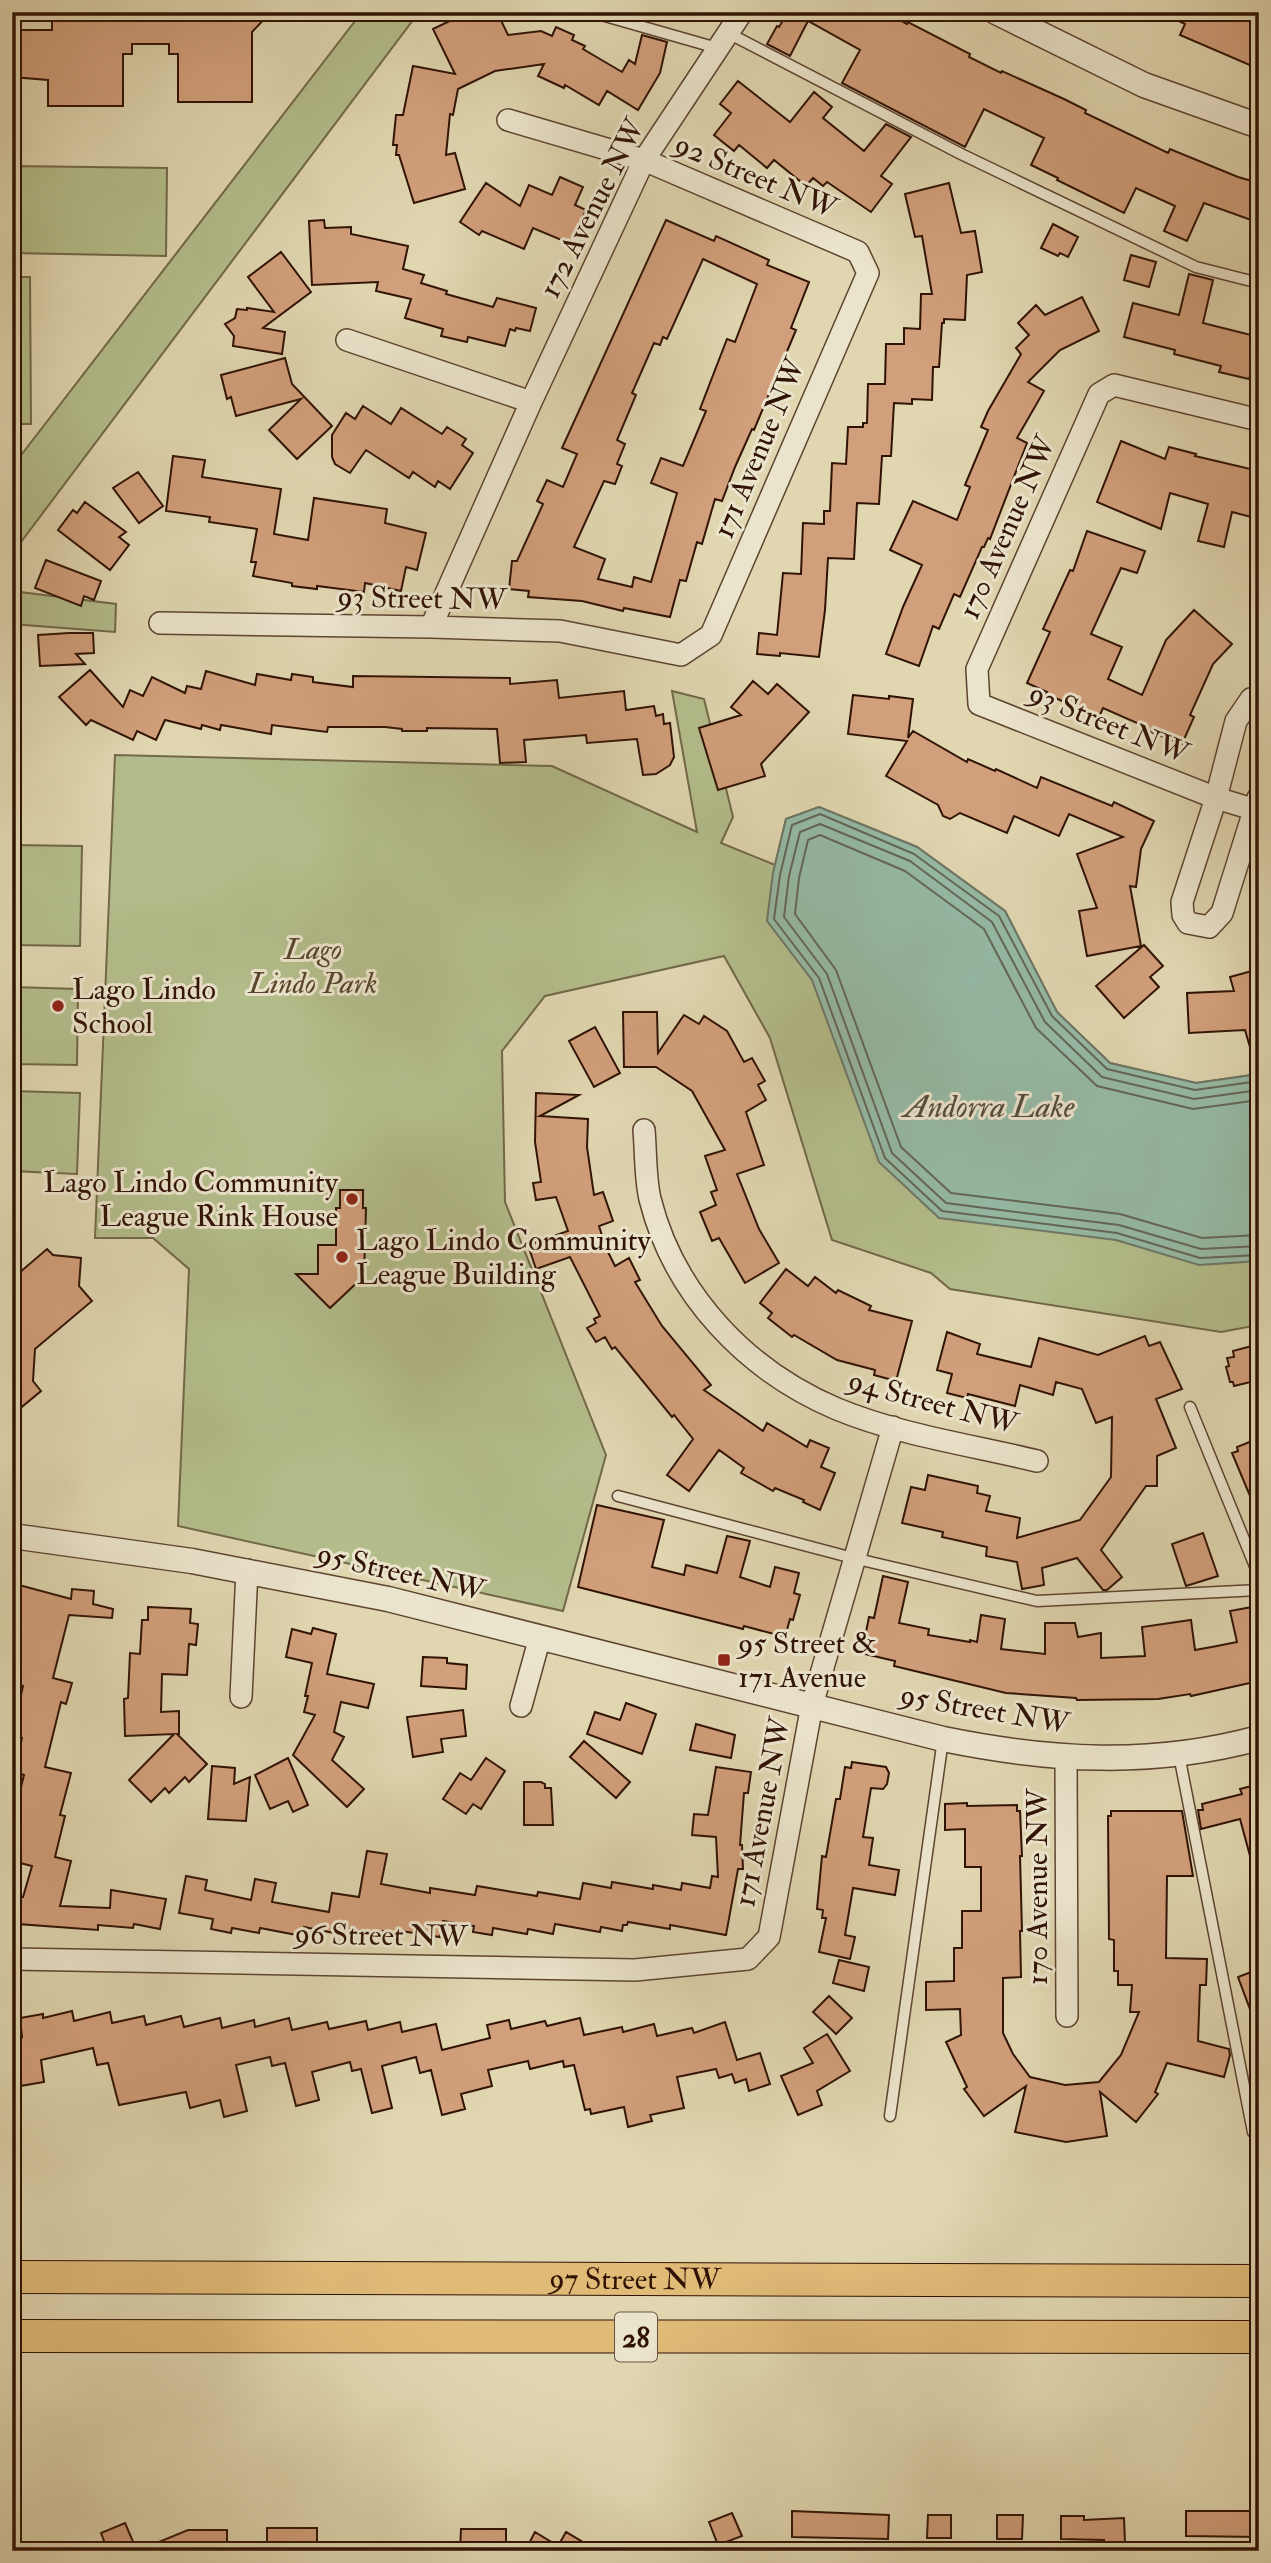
<svg xmlns="http://www.w3.org/2000/svg" width="1271" height="2563" viewBox="0 0 1271 2563" font-family="'IM FELL Double Pica',serif">
<style>
.green{fill:#b3bd8b;stroke:#726848;stroke-width:2}
.water{fill:#95baa6;stroke:#6d7766;stroke-width:2}
.lines{fill:none;stroke-linecap:round;stroke-linejoin:round}
.shore{stroke:#636656;stroke-width:2}
.building{fill:#d19f7b;stroke:#311305;stroke-width:2;fill-rule:evenodd}
.service-casing{stroke:#5d4430;stroke-width:13}
.minor-casing{stroke:#5d4430;stroke-width:24}
.tertiary-casing{stroke:#5d4430;stroke-width:27}
.primary-casing{stroke:#311305;stroke-width:34}
.service{stroke:#ebe4cc;stroke-width:10}
.minor{stroke:#ebe4cc;stroke-width:21}
.tertiary{stroke:#ebe4cc;stroke-width:24}
.primary{stroke:#e0bb78;stroke-width:32}
.poi-dot{fill:#8f2418;stroke:#ebe4cc;stroke-width:2.5}
.labels{text-anchor:middle;stroke-width:6;stroke-linejoin:round;paint-order:stroke}
.shield{fill:#ebe4cc;stroke:#695241;stroke-width:2}
.shield-label{font-size:28px;font-weight:bold;fill:#311305}
.street-label{font-size:30px;fill:#311305;stroke:#ebe4cc}
.park-label{font-size:30px;font-style:italic;fill:#58462d;stroke:#ebe4cc}
.poi-label{font-size:30px;fill:#311305;stroke:#ebe4cc;text-anchor:start}
.water-label{font-size:32px;font-style:italic;fill:#544d3d;stroke:#ebe4cc}
</style>
<rect width="100%" height="100%" fill="#e0d6b0"/>
<filter id="stains"><feTurbulence type="fractalNoise" baseFrequency=".00286" numOctaves="4"/><feColorMatrix values="0 0 0 0 .2 0 0 0 0 .09 0 0 0 0 .02 0 0 0 .5 -.17"/></filter>
<radialGradient id="worn" r=".72"><stop offset=".6" stop-color="#630" stop-opacity="0"/><stop offset="1" stop-color="#630" stop-opacity=".3"/></radialGradient>
<!-- green -->
<path class="green" d="M362,12H419L12,554V467Z
M12,166L167,168L166,256L12,253Z
M12,277H30L31,424H12Z
M12,591L116,604L115,632L12,624Z
M672,691L704,699L733,817L721,843L775,865L786,819L819,807L917,847L1005,911L1057,1012L1110,1063L1196,1083L1259,1074V1325L1221,1332L950,1289L931,1273L832,1240L770,1038L724,956L545,996L502,1051L505,1202L606,1455L563,1611L178,1526L189,1269L153,1238H95L115,755L552,766L697,832Z
M12,845L82,846L80,946L12,945Z
M12,987L78,989L77,1065L12,1064Z
M12,1091L80,1093L77,1174L12,1171Z"/>
<!-- water -->
<path class="water" d="M819,807L917,847L1005,911L1057,1012L1110,1063L1196,1083L1259,1074V1261L1199,1265L1116,1240L939,1218L879,1162L812,980L767,921L773,873L786,819Z"/>
<g class="lines">
<!-- shore -->
<path class="shore" d="M1259,1081L1195,1090L1107,1069L1052,1016L999,916L914,854L820,814L792,825L780,875L774,919L819,978L885,1158L942,1211L1117,1233L1200,1258L1259,1255
M1259,1090L1194,1099L1102,1077L1045,1022L992,922L910,861L820,824L800,832L789,876L784,917L827,974L892,1153L946,1203L1119,1225L1201,1249L1259,1246
M1259,1100L1193,1109L1097,1086L1036,1028L984,929L905,871L820,835L808,840L799,878L795,914L836,970L901,1147L951,1193L1120,1214L1202,1238L1259,1235"/>
</g>
<!-- building -->
<path class="building" d="M52,12H271L252,32V102H178V54H169V44H132V54H123V106H48V80L12,77V30H52Z
M468,12H497L508,35L541,31L552,36L556,27L574,35L572,40L585,46L583,49L622,72L629,60L635,64L642,35L667,42L660,73L638,110L607,91L599,105L565,85L564,88L538,76L544,64L495,71L458,89L453,115L450,114L446,155L455,153L465,189L414,203L399,155H396L397,145H393L396,115H403L413,66L455,74L433,29Z
M788,12H886L907,24L908,22L970,54L969,57L1001,73L1002,71L1064,99L1086,110L1085,113L1168,153L1170,149L1238,177L1259,183V198L1251,220L1204,203L1187,241L1164,231L1175,206L1136,188L1124,213L1057,180L1058,178L1031,165L1044,138L984,109L965,147L842,83L860,50L808,21L790,56L767,44L777,26L779,27Z
M1161,12H1259V20L1251,40L1259,43V69L1180,35L1185,24Z
M738,81L790,122L814,92L832,107L823,118L864,151L886,124L911,137L881,176L892,184L871,212L827,182L823,186L813,178L806,186L774,160L767,168L739,145L734,151L714,135L731,113L720,104Z
M560,177L583,187L575,205L586,210L571,244L533,228L524,249L482,231L479,235L460,222L486,183L520,206L529,185L552,195Z
M949,183L961,233L975,231L982,272L967,275L965,320L944,319V323H942L939,367H933L932,400L912,399V404L894,403L891,456H882L879,504L857,503L854,559L828,558L825,610L819,657L780,653V656L757,654L759,633L777,635L783,573L801,574L803,523L824,524V511H830L832,463L846,464L848,427H863V423H867L868,384H885L886,344H904V328L920,329L921,294H932L922,236L915,237L905,194Z
M324,220L325,228L351,227V234L408,246L403,269L424,275L421,283L447,291L446,294L493,307L497,298L536,308L530,331L516,328L515,331L510,329L505,346L468,337L467,342L441,336L443,329L405,318L411,299L376,291L378,282L312,285L309,221Z
M666,220L714,241L716,236L769,260L767,265L809,282L791,328L796,330L754,430L752,429L735,467L722,501L715,499L702,544L697,542L686,581L680,580L670,617L624,608L623,611L582,601L528,597L529,591L509,589L512,561H517L543,504L537,501L547,480L563,487L577,454L562,448ZM703,259L757,284L735,342L727,339L700,409L706,411L683,466L661,458L651,483L677,493L651,582L634,577L632,587L598,579L605,559L574,547L604,481L615,484L622,466L617,464L625,444L617,440L636,395L632,393L654,343L660,345L663,337L667,339Z
M1053,224L1078,237L1068,257L1060,253L1058,256L1041,248Z
M281,252L311,292L263,328L285,332L282,354L233,346L234,336L225,324L235,318L237,309L247,310V308L274,312L248,277Z
M1131,255L1156,262L1149,287L1124,280Z
M1189,274L1213,280L1203,323L1259,337V379L1250,376L1249,379L1219,372L1221,366L1174,354L1175,350L1124,337L1133,303L1179,315Z
M1082,297L1099,331L1060,350L1028,382L1044,391L1017,438L1027,443L990,539L988,538L984,547H982L960,597L954,594L939,629L933,626L919,666L886,654L903,607L922,565L890,550L913,501L957,520L970,487L965,485L988,430L981,427L988,411L1021,354L1016,348L1029,335L1018,323L1036,305L1045,315Z
M285,358L292,384L332,426L297,459L269,430L301,399L236,416L231,397L227,399L221,375Z
M363,406L391,424L401,408L442,434L447,427L466,439L462,445L473,453L450,489L438,481L435,487L413,472L409,478L366,450L350,473L335,464L332,457V435L346,413L355,419Z
M1121,441L1165,459L1169,447L1196,454L1195,456L1259,471V519L1232,512L1224,547L1198,541L1208,504L1170,493L1161,529L1097,502Z
M173,456L205,460L202,477L281,489L274,534L308,540L314,498L387,509L385,523L426,533L417,570L406,567L401,591L365,583L364,592L317,586V589L292,586V583L253,576L256,562H251L257,529L209,522L210,517L166,511Z
M138,472L163,506L139,523L113,488Z
M85,502L126,532L119,537L129,545L110,570L58,530L73,510L77,513Z
M1087,531L1145,551L1137,573L1121,568L1091,634L1122,647L1108,679L1142,695L1166,640L1194,610L1232,644L1213,664L1190,715L1194,717L1182,744L1143,729L1144,726L1103,708L1099,717L1046,694L1047,692L1027,683L1050,632L1043,629L1070,570L1073,571Z
M46,560L101,581L94,600L84,596L81,606L35,588Z
M69,633H93L94,653L76,654L85,664L40,666L38,635Z
M90,670L123,707L130,690L143,696L152,677L185,693L187,686L201,689L206,671L255,685L257,674L291,680L292,674L313,677V682L353,687V676L510,678V684L557,680L559,698L624,691L626,710L654,706L656,716L663,714L664,724L670,723L674,757L670,765L656,774L643,775L637,739L587,743L586,735L524,740L526,762L500,763L497,729L427,728V731H402V729L385,727H328L327,732L272,725L271,734L221,725L220,730L202,725L201,729L165,720L156,740L137,731L133,740L91,720L86,725L59,697Z
M753,681L768,694L777,684L809,712L761,764L765,776L718,790L699,728L741,715L731,707Z
M853,695L889,699V696L913,699L908,738L913,731L967,762L968,759L995,771L996,769L1037,788L1041,777L1112,806L1114,802L1154,821L1141,849L1136,887L1130,886L1141,946L1087,956L1079,911L1097,908L1077,854L1123,837L1069,814L1059,836L1014,816L1007,833L960,813L950,819L943,816L938,805L886,776L907,741L848,734Z
M1144,945L1163,966L1150,977L1159,987L1124,1018L1096,986Z
M1259,969V1061H1254L1245,1030L1189,1033L1187,993L1234,991L1230,977Z
M623,1012H657L658,1053L684,1015L699,1024L704,1016L727,1031L744,1062L752,1058L765,1081L758,1085L766,1100L746,1112L764,1165L737,1174L759,1229L779,1263L745,1283L719,1238L712,1241L700,1212L716,1205L711,1192L717,1190L705,1156L725,1150L692,1091L656,1067H624Z
M595,1027L620,1073L594,1087L569,1041Z
M536,1093L579,1095L540,1116L588,1119L587,1147L594,1195L603,1192L613,1221L599,1226L606,1248L615,1266L629,1258L640,1280L635,1282L662,1326L711,1385L704,1390L763,1431L767,1423L807,1447L810,1440L829,1448L821,1467L835,1473L820,1510L803,1502L804,1500L775,1488L773,1491L741,1473L744,1468L719,1450L689,1491L667,1475L693,1439L674,1415L672,1417L615,1347L612,1349L605,1337L596,1342L587,1328L596,1323L594,1319L600,1316L570,1257L536,1269L528,1245L568,1231L556,1197L536,1200L533,1183L541,1182L535,1142Z
M340,1190H363V1208H366L364,1276L330,1308L296,1274H318V1245H336V1208H340Z
M47,1249L53,1255L81,1258L79,1286L92,1301L35,1349L33,1381L41,1391L12,1415V1279Z
M786,1269L808,1286L815,1277L836,1293L838,1290L871,1306L869,1310L912,1321L896,1381L874,1375L875,1370L837,1360L794,1335L792,1337L768,1318L772,1313L760,1303Z
M947,1332L980,1344L977,1354L1031,1367L1039,1338L1098,1355L1145,1336L1149,1346L1160,1342L1182,1389L1156,1399L1176,1448L1157,1456V1486H1146L1101,1550L1122,1577L1107,1590H1103L1077,1558L1042,1568L1044,1585L1022,1589L1017,1562L986,1556L987,1547L942,1537L943,1532L902,1523L911,1487L925,1490L928,1475L978,1486L977,1493L990,1496L986,1511L1020,1518L1017,1538L1080,1520L1111,1477L1112,1417L1096,1423L1082,1389L1056,1382L1053,1395L1020,1385L1015,1406L968,1394L967,1398L947,1393L952,1374L937,1370Z
M1259,1344V1380L1234,1386L1233,1382H1230L1226,1367L1229,1366L1227,1358L1234,1357L1233,1351Z
M1259,1438V1515H1258L1232,1453L1238,1451L1237,1447Z
M597,1505L664,1520L652,1567L684,1575L686,1565L717,1573L727,1536L750,1541L740,1577L770,1587L775,1567L799,1573L794,1593L800,1595L793,1620L790,1619L785,1637L744,1626L743,1629L578,1587Z
M1203,1533L1218,1576L1186,1586L1172,1544Z
M883,1576L908,1582L899,1623L929,1629L928,1635L970,1642V1640L977,1642L981,1615L1005,1619L1001,1649L1045,1654V1623H1075L1078,1637L1101,1633V1658L1145,1656L1142,1627L1191,1620L1195,1650L1217,1646L1237,1642L1230,1611L1252,1607L1259,1639V1681L1191,1696L1190,1694L1158,1699L1077,1700L1076,1698L1006,1693L894,1666L895,1661L865,1654L868,1638L865,1637L869,1617L874,1618Z
M19,1585L71,1599L72,1589L94,1591L93,1604L113,1609L112,1618L69,1615L53,1678L72,1683L66,1704L61,1702L45,1767L71,1773L60,1815L65,1816L55,1857L71,1861L60,1906L110,1908L111,1890L166,1899L160,1929L134,1924L133,1928L98,1925V1930L18,1924L19,1897H23L32,1866L12,1861L19,1830L12,1828V1823L24,1775L14,1772L22,1738L12,1735L23,1686L12,1683L20,1651L12,1649V1639L18,1617L12,1613Z
M148,1607L191,1609L190,1623L198,1624L196,1645L189,1644L187,1675L162,1674L161,1712L179,1711V1734H177L207,1764L189,1782L185,1777L169,1793L165,1788L151,1802L129,1780L174,1734L125,1736L124,1699L128,1698L130,1653L140,1654L142,1620H148Z
M313,1628L336,1634L327,1674L374,1684L368,1708L341,1702L334,1732L344,1737L332,1760L364,1789L347,1807L293,1755L315,1715L304,1712L308,1696H305L312,1663L286,1657L292,1629L311,1634Z
M423,1657L447,1658V1663L467,1665L466,1689L421,1686Z
M626,1703L656,1714L642,1754L587,1734L595,1712L620,1720Z
M463,1710L466,1736L441,1739L443,1752L413,1757L407,1717Z
M696,1724L735,1735L731,1758L690,1750Z
M584,1741L630,1782L616,1798L570,1757Z
M288,1758L308,1805L293,1812L288,1801L270,1809L255,1775Z
M486,1758L505,1771L481,1809L473,1804L466,1814L443,1799L460,1773L471,1780Z
M852,1762L886,1767L889,1773L887,1784L883,1789L871,1788L863,1837L873,1838L869,1865L899,1870L895,1895L853,1888L845,1935L855,1937L850,1959L819,1952L826,1918H822L823,1910L817,1909L822,1856L826,1857L836,1799H840L845,1767L851,1768Z
M212,1766L235,1768L234,1784L250,1777L246,1821L208,1819Z
M716,1767L751,1772L748,1793H744L740,1845H742L743,1869H738L726,1935L670,1925V1929L628,1922L627,1925H623L622,1931L601,1927L600,1932L555,1924L553,1934L528,1929L527,1934L493,1928L492,1935L473,1932L474,1926L443,1921L440,1937L401,1931V1934L383,1931V1935L350,1929L349,1936L304,1927L302,1936L260,1928L259,1933L232,1928L231,1933L211,1929L213,1919L179,1913L186,1876L207,1880L205,1890L251,1900L255,1879L276,1883L272,1902L329,1912L332,1893L359,1897L367,1851L387,1854L381,1884L430,1893V1888L475,1895L477,1886L537,1896L538,1892L580,1899L583,1883L611,1888L612,1882L653,1889V1885L681,1890L682,1883L710,1888L712,1876L718,1877L716,1837L692,1835L694,1814L708,1815Z
M524,1782H541L545,1784V1788H551L553,1825H524Z
M1259,1784V1867H1253L1240,1819L1201,1829L1198,1810H1203L1202,1804L1242,1794L1240,1789Z
M967,1803V1806L1017,1805V1811H1020L1022,1856H1020L1022,1931H1020L1021,1977L1003,1978V2033L1013,2054L1030,2077L1065,2085L1099,2082L1121,2055L1139,2012H1130L1132,1985H1118V1971H1114V1940L1109,1939L1108,1816H1111V1811H1182L1193,1876H1167L1166,1958L1207,1959L1206,1985H1200L1198,2041L1229,2049L1230,2055L1224,2077L1167,2063L1155,2092L1158,2094L1136,2122L1100,2092L1107,2136L1066,2142L1015,2132L1026,2086L984,2116L964,2089L967,2087L946,2042L961,2035L960,2009L926,2010V1982L954,1981V1948H962V1911H981V1867H965V1829L945,1830V1804Z
M839,1960L869,1967L864,1991L833,1983Z
M1259,1969V2028H1257L1238,1977Z
M829,1996L852,2018L836,2034L813,2012Z
M72,2011L74,2021L110,2012L112,2023L144,2016L146,2025L181,2016L184,2027L220,2018L222,2028L254,2020L255,2027L289,2018L292,2030L327,2022L329,2029L366,2021L368,2030L400,2022L402,2032L436,2024L442,2050L490,2038L487,2025L509,2020L511,2029L545,2021L547,2026L580,2018L584,2035L622,2027L623,2032L654,2024L657,2036L692,2028L694,2033L725,2022L737,2060L760,2053L770,2084L749,2091L746,2079L735,2083L732,2074L719,2078L716,2069L677,2077L684,2108L650,2115L652,2121L628,2127L624,2107L591,2114L590,2109L585,2110L574,2065L564,2067L563,2061L530,2069L528,2061L488,2070L492,2086L461,2094L465,2109L442,2115L431,2070L420,2073L416,2057L382,2066L392,2108L372,2113L361,2069L352,2071L350,2062L312,2072L319,2100L296,2106L285,2063L272,2066L270,2057L236,2065L247,2111L224,2117L220,2100L190,2108L186,2092L119,2105L108,2063L97,2065L93,2048L41,2060L44,2082L20,2086L13,2038L22,2037L20,2018L43,2014V2018Z
M827,2034L850,2071L817,2091L822,2105L798,2115L781,2076L813,2063L804,2048Z
M792,2511L889,2515L888,2539L792,2537Z
M1186,2511H1257V2537L1186,2536Z
M732,2513L742,2536L718,2545L709,2522Z
M928,2515H951V2538H927Z
M997,2515H1023L1022,2539H997Z
M1061,2516H1084V2520L1124,2518L1125,2543L1104,2544V2540L1061,2539Z
M125,2523L137,2551H108L101,2533Z
M267,2528H317V2551H267Z
M461,2529H506V2551H460Z
M188,2530H227V2551H137Z
M535,2532L558,2546L566,2532L598,2551H525Z"/>
<g class="lines">
<defs>
<path id="service" d="M591,12L717,48
M728,33L961,154L1196,267L1259,283
M1190,1407L1259,1576
M618,1496L853,1558L1037,1601L1259,1590
M1179,1755L1253,2132
M890,2116L943,1739"/>
<path id="minor" d="M347,340L531,402
M1259,420L1114,385L1099,394L977,669L979,704L1216,798L1259,811
M160,623L431,627L560,631L681,655L711,635L868,273L858,252L644,160L508,120
M431,627L531,402L644,160L742,12
M1258,798L1222,913L1209,927L1188,923L1183,915L1182,902L1216,798L1236,721L1251,699L1259,701
M644,1130C646,1153 645,1177 650,1199C674,1295 747,1371 837,1409C900,1435 971,1445 1037,1461
M241,1697L247,1570
M521,1706L540,1637
M1066,1758L1067,2016
M12,1959L635,1970L748,1959L769,1937L812,1705L893,1427"/>
<path id="tertiary" d="M996,12L1144,85L1259,126
M12,1536L192,1561L388,1599L943,1739C1051,1761 1152,1767 1259,1738"/>
<g id="primary">
<path id="s1" d="M12,2277L1259,2281"/>
<path d="M12,2336L1259,2337"/>
</g>
</defs>
<!-- service casing -->
<use href="#service" class="service-casing"/>
<!-- minor casing -->
<use href="#minor" class="minor-casing"/>
<!-- tertiary casing -->
<use href="#tertiary" class="tertiary-casing"/>
<!-- primary casing -->
<use href="#primary" class="primary-casing"/>
<!-- service -->
<use href="#service" class="service"/>
<!-- minor -->
<use href="#minor" class="minor"/>
<!-- tertiary -->
<use href="#tertiary" class="tertiary"/>
<!-- primary -->
<use href="#primary" class="primary"/>
</g>
<!-- markers -->
<g class="poi-dot">
<circle cx="58" cy="1006" r="7"/>
<circle cx="352" cy="1199" r="7"/>
<circle cx="342" cy="1257" r="7"/>
<rect x="717" y="1653" width="14" height="14" rx="3.5"/>
</g>
<g class="labels">
<!-- shield labels -->
<rect class="shield" x="615" y="2312.5" width="42" height="49" rx="5"/>
<g class="shield-label">
<text x="636" y="2347">28</text>
</g>
<!-- street labels -->
<g class="street-label">
<text transform="translate(756 176) rotate(23)" y="10">92 Street NW</text>
<text transform="translate(592 208) rotate(-63)" y="10">172 Avenue NW</text>
<text transform="translate(759 448) rotate(-67)" y="10">171 Avenue NW</text>
<text transform="translate(1007 527) rotate(-66)" y="10">170 Avenue NW</text>
<text transform="translate(422 598) rotate(1)" y="10">93 Street NW</text>
<text transform="translate(1109 723) rotate(22)" y="10">93 Street NW</text>
<text transform="translate(933 1402) rotate(15)" y="10">94 Street NW</text>
<text transform="translate(401 1572) rotate(13)" y="10">95 Street NW</text>
<text transform="translate(985 1709) rotate(10)" y="10">95 Street NW</text>
<text transform="translate(762 1812) rotate(-79)" y="10">171 Avenue NW</text>
<text transform="translate(1037 1887) rotate(-90)" y="10">170 Avenue NW</text>
<text transform="translate(381 1935) rotate(1)" y="10">96 Street NW</text>
<text dy="10" stroke="none"><textPath href="#s1" startOffset="623">97 Street NW</textPath></text>
</g>
<!-- park labels -->
<g class="park-label">
<text x="313" y="959">Lago<tspan x="313" dy="34">Lindo Park</tspan></text>
</g>
<!-- poi labels -->
<g class="poi-label">
<text x="72" y="999">Lago Lindo<tspan x="72" dy="34">School</tspan></text>
<text x="338" y="1192" text-anchor="end">Lago Lindo Community<tspan x="338" dy="34">League Rink House</tspan></text>
<text x="356" y="1250">Lago Lindo Community<tspan x="356" dy="34">League Building</tspan></text>
<text x="738" y="1653">95 Street &amp;<tspan x="738" dy="34">171 Avenue</tspan></text>
</g>
<!-- water labels -->
<g class="water-label">
<text x="989" y="1117">Andorra Lake</text>
</g>
</g>
<!-- margin -->
<rect width="1271" height="2563" fill="none" stroke="#e0d6b0" stroke-width="42"/>
<rect x="14" y="14" width="1243" height="2535" fill="none" stroke="#311305" stroke-width="3.5"/>
<rect x="21" y="21" width="1229" height="2521" fill="none" stroke="#311305" stroke-width="2"/>
<rect width="100%" height="100%" filter="url(#stains)"/>
<rect width="100%" height="100%" fill="url(#worn)"/>
</svg>
